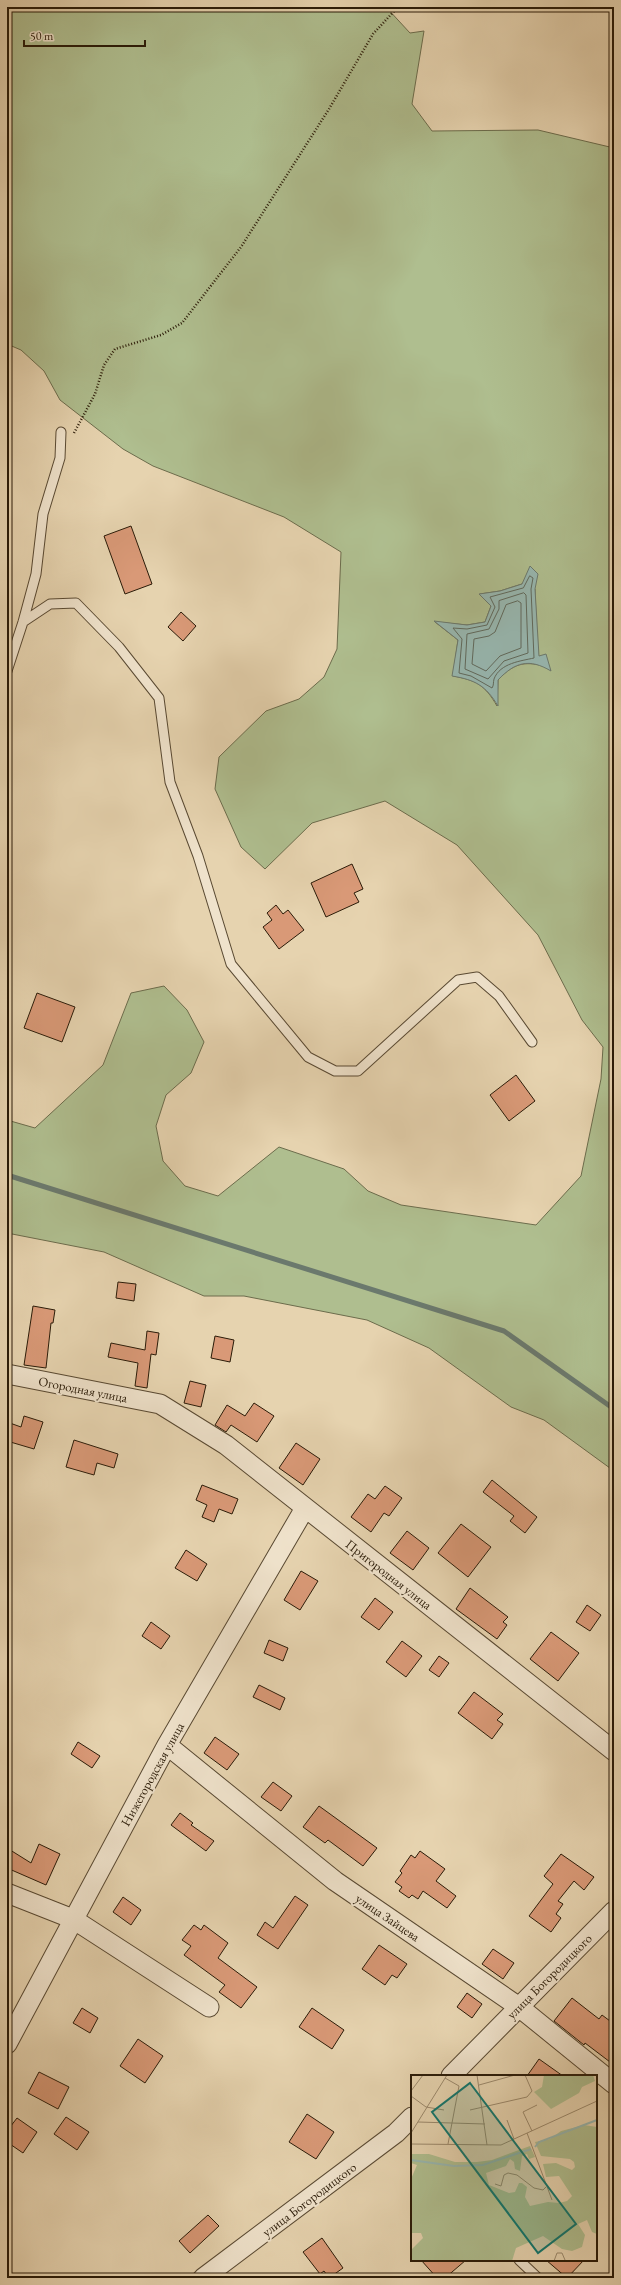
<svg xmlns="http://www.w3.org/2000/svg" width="621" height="2285" viewBox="0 0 621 2285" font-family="'EB Garamond',serif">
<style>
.green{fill:#afbe8f;stroke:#6c6c4c;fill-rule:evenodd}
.water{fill:#97b7b0;stroke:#6b796d}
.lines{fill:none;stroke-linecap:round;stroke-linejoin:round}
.shore{stroke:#60695c;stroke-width:1}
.stream{stroke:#6b796d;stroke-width:5}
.building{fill:#d99977;stroke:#2a1b08}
.lane-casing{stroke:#594932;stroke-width:11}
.street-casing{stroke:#594932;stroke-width:21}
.path{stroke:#2a1b08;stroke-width:2.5;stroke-dasharray:1 2;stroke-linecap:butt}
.lane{stroke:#efe2cb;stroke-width:9}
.street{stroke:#efe2cb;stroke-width:19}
.labels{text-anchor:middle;stroke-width:4;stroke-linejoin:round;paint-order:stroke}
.street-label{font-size:13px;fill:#2a1b08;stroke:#efe2cb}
.inset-river{fill:none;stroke:#97b7b0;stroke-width:2}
.inset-road{fill:none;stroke:#9b896c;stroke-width:1}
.view{fill:#0f766e;fill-opacity:0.15;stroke:#0f766e;stroke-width:2}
.inset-edge{fill:none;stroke:#2a1b08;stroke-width:2}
</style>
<rect width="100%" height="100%" fill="#e6d3af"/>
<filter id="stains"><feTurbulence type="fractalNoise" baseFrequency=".005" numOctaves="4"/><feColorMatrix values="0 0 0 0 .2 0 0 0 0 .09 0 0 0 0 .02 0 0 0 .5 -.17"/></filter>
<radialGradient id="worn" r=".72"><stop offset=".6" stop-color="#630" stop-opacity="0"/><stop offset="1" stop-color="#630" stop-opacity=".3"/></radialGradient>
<!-- green -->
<path class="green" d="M7,7H386L410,33L424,31L412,104L432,131L538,130L614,148V1471L544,1420L511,1407L429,1348L367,1320L244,1296H204L104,1252L7,1233V1120L35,1128L103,1065L131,993L164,986L187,1010L204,1042L191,1073L166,1095L156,1126L163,1161L185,1186L218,1196L279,1147L344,1169L368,1191L401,1205L536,1225L581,1176L601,1079L603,1047L582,1020L538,935L457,845L385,801L312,823L265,869L241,847L215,789L219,757L266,711L299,699L324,677L337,649L341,552L284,517L153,466L123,449L60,400L44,371L21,350L7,344ZM522,584L535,589L537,645L540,665C521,661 511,666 498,680L497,706C485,685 476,680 453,676L458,640L435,622L467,625L485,622L491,606L480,594L500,591Z"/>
<!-- water -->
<path class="water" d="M530,566L538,574L535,589L539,656L546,654L551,671C529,658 515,662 498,680V706C486,686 476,680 452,676L458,640L434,621L467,625L485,622L491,606L479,594L500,591L522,584Z"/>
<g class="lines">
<!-- shore -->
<path class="shore" d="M530,576L533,578L531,589L534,658C521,661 500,663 494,679C493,683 494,685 492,688L471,676L459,673L462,639L453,628L467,629L487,625L495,607L490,597L523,588Z
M524,593L526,595L528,653L504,661L488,679L465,669L467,634L489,629L499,609V601Z
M518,601L521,603V648L500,656L486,671L472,664L474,639L489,636L495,632L506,605Z"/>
<!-- stream -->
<path class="stream" d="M7,1175L504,1331L614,1409"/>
</g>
<!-- building -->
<path class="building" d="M131,526L152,584L125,594L104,536Z
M181,612L196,626L183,641L168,627Z
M352,864L363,889L354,893L359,902L326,917L311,883Z
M276,905L283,914L288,910L304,930L279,949L263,927L272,920L267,913Z
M37,993L75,1007L62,1042L24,1028Z
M516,1075L535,1101L509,1121L490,1095Z
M118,1282L136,1284L134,1301L116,1298Z
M33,1306L55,1310L53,1323H51L46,1368L24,1365Z
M147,1331L159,1333L156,1355L151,1354L147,1388L135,1386L138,1363L108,1357L111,1343L145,1350Z
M215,1336L234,1340L230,1362L211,1358Z
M190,1381L206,1385L201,1407L184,1403Z
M254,1403L274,1416L257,1442L231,1425L226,1432L215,1425L227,1405L245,1416Z
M24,1416L43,1422L34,1449L7,1441V1422L21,1427Z
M74,1440L118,1454L114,1468L97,1463L94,1475L66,1467Z
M296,1443L320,1459L303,1485L279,1468Z
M492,1480L537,1517L525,1533L510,1521L514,1516L483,1492Z
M202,1485L238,1499L232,1514L219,1509L214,1522L202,1517L207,1505L196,1500Z
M385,1486L402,1498L389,1516L384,1513L371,1532L351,1517L368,1494L375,1499Z
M461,1524L491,1547L468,1577L438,1553Z
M407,1531L429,1548L413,1570L390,1553Z
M186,1550L207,1564L197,1581L175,1568Z
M301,1571L318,1581L300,1610L284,1600Z
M470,1588L508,1617L503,1622L507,1625L497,1639L456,1609Z
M375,1598L393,1612L379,1630L361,1617Z
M587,1605L601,1615L590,1631L576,1622Z
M151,1622L170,1636L161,1649L142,1636Z
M551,1632L579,1653L558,1681L530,1659Z
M269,1640L288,1648L283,1661L264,1653Z
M402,1641L422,1656L406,1677L386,1662Z
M439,1656L449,1663L439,1677L429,1670Z
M259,1685L285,1698L280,1710L253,1697Z
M474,1692L503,1714L497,1720L503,1724L492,1739L458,1713Z
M215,1737L239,1754L227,1770L204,1753Z
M78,1742L100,1756L92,1768L71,1754Z
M273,1782L292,1796L281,1811L261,1797Z
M319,1806L377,1848L363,1866L328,1840L325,1843L303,1827Z
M180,1813L193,1823L191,1825L214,1841L206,1851L171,1825Z
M39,1844L60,1854L46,1885L7,1868V1848L31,1863Z
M420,1851L445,1869L436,1881L456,1896L447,1908L423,1891L418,1899L412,1895L409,1898L399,1891L402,1887L395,1882L402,1873L400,1871L411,1855L415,1858Z
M561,1854L594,1877L584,1890L574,1881L558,1901L563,1904L556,1914L561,1918L551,1932L529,1916L553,1884L544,1876Z
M295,1896L308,1905L278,1949L257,1935L265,1922L273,1928Z
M123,1897L141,1910L131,1925L113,1912Z
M194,1925L201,1930L204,1925L228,1943L218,1958L257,1987L241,2008L219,1992L225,1985L184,1955L191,1946L182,1940Z
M379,1945L407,1964L397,1978L392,1975L385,1985L362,1969Z
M493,1949L514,1963L503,1979L482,1964Z
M467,1993L482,2004L472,2018L457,2007Z
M572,1998L599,2019L602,2015L614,2024V2065L585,2043L584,2045L554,2021Z
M82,2008L98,2018L90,2033L73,2023Z
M312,2008L344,2030L332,2049L299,2027Z
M138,2039L163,2056L145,2083L120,2066Z
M539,2059L563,2076H527Z
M39,2072L69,2087L58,2109L28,2093Z
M307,2114L334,2132L316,2159L289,2142Z
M66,2117L89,2132L77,2150L54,2134Z
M17,2118L37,2132L23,2153L7,2142V2131Z
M208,2215L219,2226L190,2253L179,2241Z
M322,2238L343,2268L329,2278L324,2271L320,2274L303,2252Z
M421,2260H466L445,2278H437Z
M546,2260H584L567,2278Z"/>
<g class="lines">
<defs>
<path id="lane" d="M23,622L50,604L76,603L119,647L159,698L170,782L198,856L231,964L308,1057L335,1071H358L458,980L477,977L499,996L532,1042
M7,671L23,622L36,574L43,514L60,458L61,432
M519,2260L538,2278"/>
<path id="street" d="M7,1374L160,1404L226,1445L614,1751
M167,1745L335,1881L519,2007L614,2084
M7,1893L73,1919L209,2007
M7,2044L167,1745L305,1508
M451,2076L614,1911
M203,2278L396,2133L412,2117"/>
</defs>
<!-- lane casing -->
<use href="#lane" class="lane-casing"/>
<!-- street casing -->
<use href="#street" class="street-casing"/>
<!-- path -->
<path class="path" d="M74,433L95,394L104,365L115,349L161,335L182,323L241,247L329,109L373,34L398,7"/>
<!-- lane -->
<use href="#lane" class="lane"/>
<!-- street -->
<use href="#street" class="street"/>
</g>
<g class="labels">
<!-- street labels -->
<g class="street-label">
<text transform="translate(83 1389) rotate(11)" y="5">Огородная улица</text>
<text transform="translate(389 1574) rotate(38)" y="5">Пригородная улица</text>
<text transform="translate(152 1774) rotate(-61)" y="5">Нижегородская улица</text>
<text transform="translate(388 1917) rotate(34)" y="5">улица Зайцева</text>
<text transform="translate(549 1976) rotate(-45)" y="5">улица Богородицкого</text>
<text transform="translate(309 2199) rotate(-37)" y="5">улица Богородицкого</text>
</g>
</g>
<!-- overview -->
<g transform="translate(411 2075)">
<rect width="186" height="186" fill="#e6d3af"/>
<path d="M133,0H141L140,3L141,0H182L184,6L171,12L168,18L140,34L123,17L131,12ZM173,50L186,52V159L181,157L176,145L167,149L174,160L171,172L161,176L151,174L132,161L105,173L101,186H0V175L12,163L10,158H0V104L6,90L0,88V79H18L44,87H66L81,85L119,71L124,82L118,84L116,79L111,81L109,96L104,94L103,87L99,84L95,91L75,98L78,110L98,118L104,117L108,108H111L116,112L114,122L119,131L137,127L148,128L156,126L161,121L148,101L135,102L132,89L145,88L161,95L164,92L163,87L159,84L130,81L124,67L139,64L150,56Z" fill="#afbe8f"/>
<path class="inset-river" d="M124,72L128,67L186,45M0,85L43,91L72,90L120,74"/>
<path class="inset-road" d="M66,0L76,70M34,3L48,11L37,69M68,10L104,0M0,16L12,0M0,21L15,32L33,35M59,35L116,22L121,16L114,0M96,45L103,64M7,47L74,49M121,56L112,37L126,30M0,58L36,0M116,58L141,125M0,69L90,70L186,26M84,109L90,111L93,100L97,98L106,100L123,113L132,115L135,112M143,186L146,178H151L154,185"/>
<path class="view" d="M59,8L165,149L127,178L21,37Z"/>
<rect width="186" height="186" class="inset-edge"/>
</g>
<!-- margin -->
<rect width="621" height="2285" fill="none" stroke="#e6d3af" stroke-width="24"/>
<rect x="8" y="8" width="605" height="2269" fill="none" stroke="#2a1b08" stroke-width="2"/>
<rect x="12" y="12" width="597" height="2261" fill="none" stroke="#2a1b08"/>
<!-- scale -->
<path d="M24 40v6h121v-6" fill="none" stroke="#2a1b08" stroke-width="2"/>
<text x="30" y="40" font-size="12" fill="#2a1b08" stroke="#efe2cb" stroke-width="3" paint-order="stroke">50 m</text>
<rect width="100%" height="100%" filter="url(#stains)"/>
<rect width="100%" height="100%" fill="url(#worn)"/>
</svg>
